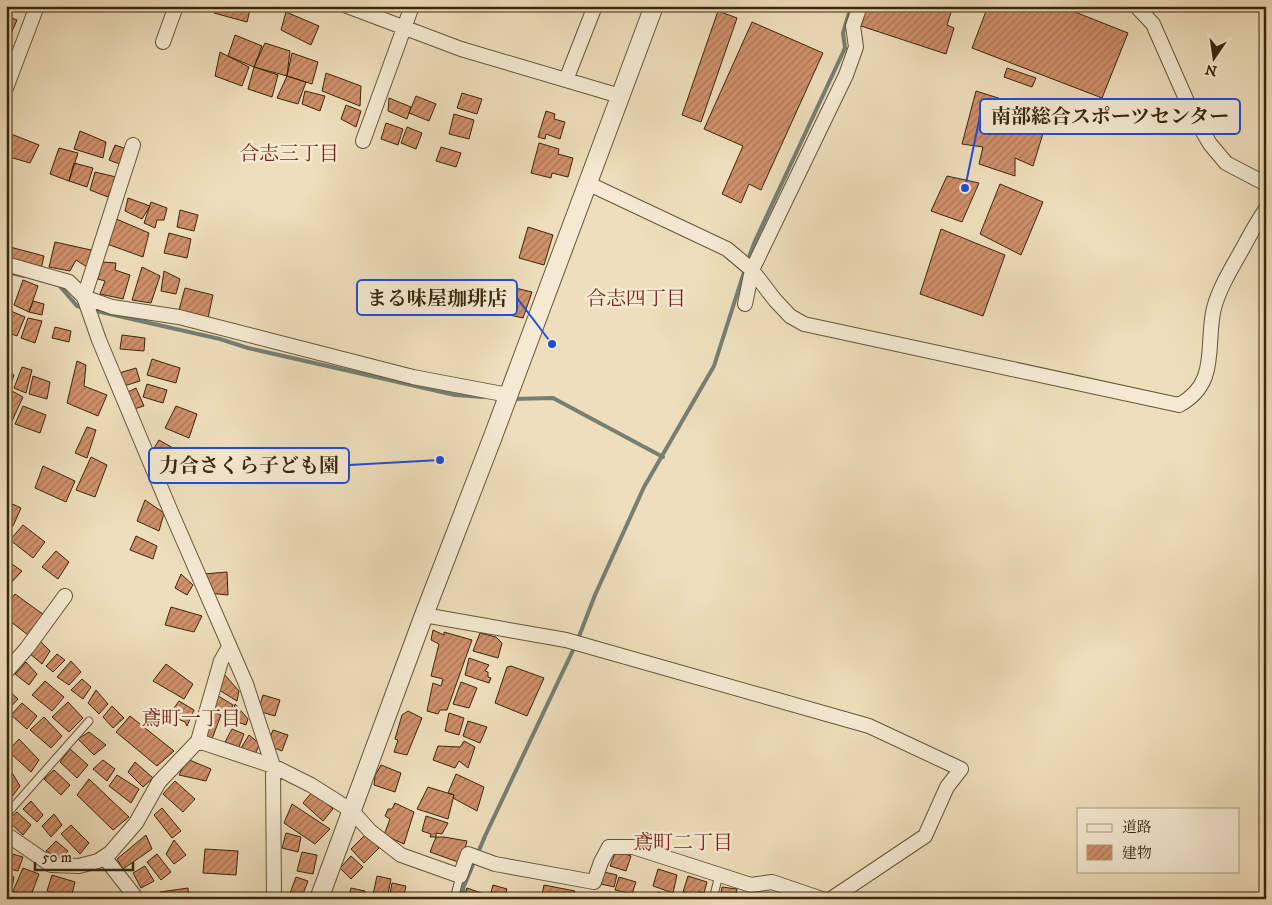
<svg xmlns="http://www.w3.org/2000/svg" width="1272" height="905" viewBox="0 0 1272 905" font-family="'IM FELL DW Pica','Noto Serif JP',serif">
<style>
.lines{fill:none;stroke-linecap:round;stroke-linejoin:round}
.stream{stroke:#757f74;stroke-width:4}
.building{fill:url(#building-hatch);stroke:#39270c}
.service-casing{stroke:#665538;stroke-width:9}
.minor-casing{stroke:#665538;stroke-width:16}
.tertiary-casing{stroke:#665538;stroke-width:20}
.service{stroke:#f4ead3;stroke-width:7}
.minor{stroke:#f4ead3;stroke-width:14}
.tertiary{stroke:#f4ead3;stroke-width:18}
.labels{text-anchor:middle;stroke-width:5;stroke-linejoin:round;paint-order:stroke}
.neighbourhood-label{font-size:20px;fill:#7a1f14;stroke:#f4ead3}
.leader{fill:none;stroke:#1d4ed8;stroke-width:2}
.callout-dot{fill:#1d4ed8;stroke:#f4ead3;stroke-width:2}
.callout{fill:#f4ead3;stroke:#1d4ed8;stroke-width:2}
.callout-label{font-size:20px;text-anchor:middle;font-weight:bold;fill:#39270c}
</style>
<defs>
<pattern id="building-hatch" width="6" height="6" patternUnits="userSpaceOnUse" patternTransform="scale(1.25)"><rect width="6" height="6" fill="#d0906a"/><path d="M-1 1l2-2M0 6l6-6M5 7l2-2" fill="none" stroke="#aa7656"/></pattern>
</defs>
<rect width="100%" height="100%" fill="#eedebb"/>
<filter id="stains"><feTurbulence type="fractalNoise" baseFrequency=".004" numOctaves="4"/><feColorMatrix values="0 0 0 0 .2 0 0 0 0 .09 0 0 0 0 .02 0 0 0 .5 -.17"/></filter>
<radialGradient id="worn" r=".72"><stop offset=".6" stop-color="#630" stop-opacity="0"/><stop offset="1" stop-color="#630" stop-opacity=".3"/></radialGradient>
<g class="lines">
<!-- stream -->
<path class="stream" d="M747,262L755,241L845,48L843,33L851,6
M6,272L24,276
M58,284L77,306L83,308
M92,310L220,339L248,348L455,395L483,397
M512,399L553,398L663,457
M578,639L595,595L644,487L714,366L745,269
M461,899L464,886L485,836L575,646"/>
</g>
<!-- building -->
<path class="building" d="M217,6H251L247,22L214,13Z
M867,6H953L947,25L954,28L946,54L861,26Z
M988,6H1060L1128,33L1102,98L972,48Z
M718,11L737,18L701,122L682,115Z
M286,12L319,26L311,45L281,30Z
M6,16L17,20L10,36L6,35Z
M752,22L823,53L761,190L749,184L741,203L722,194L743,146L704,129Z
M235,35L262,46L254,67L228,56Z
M265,43L290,51L287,76L254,67Z
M220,52L249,67L242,86L215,76Z
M292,53L318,62L312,84L287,76Z
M254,67L278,75L272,97L248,89Z
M1007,68L1036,78L1032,87L1004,77Z
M326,73L361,86L360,106L322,91Z
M287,76L306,82L298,104L277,98Z
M305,91L325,96L320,111L302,104Z
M976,91L1049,114L1033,166L1015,158V176L979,164L983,147L962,144Z
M462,93L482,99L477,114L457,108Z
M416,96L436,104L429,121L409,113Z
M389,98L411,107L407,119L388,111Z
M346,105L361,111L356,127L341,119Z
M546,111L555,114L554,119L565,122L560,139L546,134L545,139L538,137Z
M454,114L474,120L469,139L449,134Z
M386,123L403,129L398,145L381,139Z
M407,127L422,133L416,149L401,143Z
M80,131L106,142L103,158L74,149Z
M6,132L39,145L30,163L6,156Z
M539,143L559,149L558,154L573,158L568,177L552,173L551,178L531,173Z
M115,145L124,148L122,165L109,160Z
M441,147L461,153L456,167L436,161Z
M59,148L78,153L69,181L50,174Z
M74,163L93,168L87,187L69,181Z
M95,172L116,177L108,197L90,190Z
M947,176L979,183L962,222L931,211Z
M1000,184L1043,202L1021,255L980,234Z
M128,198L150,206L142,219L125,211Z
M151,202L167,208L164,220H157L155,228L144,223Z
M180,210L198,215L194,231L177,227Z
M114,218L149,233L143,257L107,244Z
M6,222L12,224L6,245Z
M528,227L553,235L544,265L519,258Z
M941,229L1005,255L983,316L920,294Z
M169,233L191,239L187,258L164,253Z
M55,242L91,250L87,267L76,260L70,271L49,267Z
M10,247L44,256L41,269L6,258Z
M102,262L116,263L115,270L130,275L123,299L100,294L105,281L98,279Z
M142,267L160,276L151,303L132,300Z
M164,271L180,279L176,294L161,291Z
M23,280L38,286L29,312L14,305Z
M511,287L532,292L523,318L505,314Z
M185,288L213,295L208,318L179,310Z
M33,301L44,304L42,315L29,312Z
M6,309L25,317L17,336L6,332Z
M28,318L42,321L35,343L21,338Z
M55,327L71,331L69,342L52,338Z
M122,335L145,338L144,351L120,349Z
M152,359L180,368L176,383L147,375Z
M77,361L86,365L84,386L107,395L98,416L67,403Z
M22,367L32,370L26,393L14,388Z
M136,368L140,381L124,386L119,373Z
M7,371L14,375L7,395L6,373Z
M33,376L50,382L47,399L29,394Z
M147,384L167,390L163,403L143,397Z
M136,388L144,406L134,409L128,392Z
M12,391L23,397L12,421L6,420V408Z
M23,406L46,415L40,433L15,424Z
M176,406L197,414L189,438L165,428Z
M87,427L96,430L87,458L75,453Z
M159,440L180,452L170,468L148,458Z
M91,457L107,465L95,497L76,490Z
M43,466L75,481L66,502L35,488Z
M145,500L164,513L159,531L137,521Z
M6,501L21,508L13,526L6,522Z
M23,525L45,542L33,558L10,540Z
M136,536L157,546L153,559L130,550Z
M56,551L69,562L58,579L42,567Z
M9,562L22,571L9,585L6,583V565Z
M227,572L228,595L207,593L204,574Z
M181,574L193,585L187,595L175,588Z
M15,594L44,615L28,635L6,618V607Z
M171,607L202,616L194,632L165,625Z
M433,630L444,635V632L472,640L447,710H440L438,714L427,711L433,683L441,686L443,679L431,676L439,644L431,640Z
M480,633L496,637L502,643L498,658L473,651Z
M40,641L50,651L42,664L29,653Z
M57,654L65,660L53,672L46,666Z
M469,658L489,665L485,671L488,672V677L491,678L489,683L465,675Z
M71,661L81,672L69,685L57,677Z
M26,662L37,674L29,685L15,674Z
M166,664L193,684L184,699L153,681Z
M511,666L544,678L527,716L495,703L507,667Z
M224,674L239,691L237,701L219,690Z
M82,679L91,687L83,699L71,690Z
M45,681L64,697L52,711L32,695Z
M461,682L477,688L469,708L453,704Z
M6,688L18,699L7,711L6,710Z
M96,690L108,704L99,714L88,703Z
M215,694L233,705L230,716L212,707Z
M263,695L280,700L275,716L258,711Z
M179,701L194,710L187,726L185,722L169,715Z
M68,702L83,718L69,732L52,717Z
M22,703L37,716L27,729L11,715Z
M235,704L248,719L246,725L232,720Z
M112,706L124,718L113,728L103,717Z
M212,711L221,715L212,739L203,735Z
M408,711L422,718L407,755L394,752L398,740L395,739L402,715Z
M449,713L464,718L459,735L445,731Z
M130,716L174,751L157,766L116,732Z
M44,717L62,736L51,748L30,730Z
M468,721L487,727L480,743L463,736Z
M232,729L244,734L239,747L225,742Z
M273,730L288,735L282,751L267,745Z
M89,732L106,745L94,755L78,739Z
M249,735L260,744L255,754L241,748Z
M19,739L39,760L31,772L8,751Z
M464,741L475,747L468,768L459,761L455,768L433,760L438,746L460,747Z
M70,749L88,765L77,778L60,762Z
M187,759L211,769L206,781L179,775Z
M103,760L115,769L107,781L93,769Z
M135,762L153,778L143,787L128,772Z
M381,765L401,773L395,792L374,785L375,776Z
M8,766L20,786L11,798L6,794V768Z
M54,770L70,785L61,795L44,779Z
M456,774L484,787L477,811L453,798L454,795L448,793Z
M117,775L139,789L131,803L109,786Z
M89,779L129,817L113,830L77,795Z
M175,781L195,799L183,812L163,794Z
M428,787L454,795L448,819L417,809Z
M313,791L333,809L323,821L303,803Z
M31,801L43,815L37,822L23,809Z
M395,803L414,812L404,844L384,835L390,819L385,816L388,809H392Z
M292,804L330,829L315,844L284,823Z
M162,808L181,831L172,838L154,815Z
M17,812L31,825L23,835L7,820Z
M54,814L62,825L51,837L42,826Z
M426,816L448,823L442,834L436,833V837H430L431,834L422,831Z
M71,825L89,843L80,854L61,834Z
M286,833L301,837L298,852L282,848Z
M366,834L379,848L364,863L351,849Z
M146,835L152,849L123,869L117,859Z
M436,837H444L467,841L461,863L430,852Z
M174,840L186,855L174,864L166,854Z
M56,841L68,851L61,860L46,851Z
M205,849L238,851L236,875L203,873Z
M616,851L631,856L626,871L610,866Z
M6,852L23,857L18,871L6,868Z
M302,852L317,855L313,874L297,871Z
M157,854L171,872L161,880L147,862Z
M351,856L363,867L351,879L340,868Z
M145,866L154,881L141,888L133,873Z
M23,868L39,874L30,898L13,891Z
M658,869L677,875L673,893L653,886Z
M604,872L617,875L614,887L601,884Z
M6,874L14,877L11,894L6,892Z
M52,875L75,882L71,898L47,891Z
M377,876L391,879L387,899H372Z
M688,876L707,882L704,893L699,892L698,896L683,892Z
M296,877L308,881L301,899H288Z
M619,877L636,882L632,894L615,890Z
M392,883L406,886L403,899H389Z
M493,885L507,889L504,899H463L467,888L490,896Z
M544,885L575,891L573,899H541Z
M722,887L737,889L735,899H720Z
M188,888L189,899H161L160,892Z
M351,888L365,891L363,899H348Z
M658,892L673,898V899H648L649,895L655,897Z"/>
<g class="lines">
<defs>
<path id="service" d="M6,815L89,721
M454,899L460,876
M713,899L719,875"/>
<path id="minor" d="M347,6L461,49L620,96
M1136,6L1153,24L1193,115L1210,144L1226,163L1266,184
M163,42L176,6
M566,80L595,6
M6,88L37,6
M363,141L412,6
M587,183L727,249L752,270L775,300L790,316L804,324L1179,405C1220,383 1205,345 1214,308C1220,286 1233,266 1244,246C1251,233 1258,220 1266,209
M6,264L69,282L84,297L99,340L171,512L246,684L273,766L274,899
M84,297L112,307L179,317L413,377L508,395
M84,297L133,145
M745,304L752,270L846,75L856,47L853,26L860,6
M424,615L566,640L869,726L961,769L947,787L925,836L831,899
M6,672L27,648L65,596
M198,741L273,766L311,785L352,811L370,831L401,855L460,876L468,854L495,864L594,882L601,862L609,847H633L751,885L772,882L822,899
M6,834L51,865L79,866L98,861L110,853L136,823L159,782L198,741L221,661L229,647
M104,857L137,899"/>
<path id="tertiary" d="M319,899L424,615L492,439L654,6"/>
</defs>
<!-- service casing -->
<use href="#service" class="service-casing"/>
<!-- minor casing -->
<use href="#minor" class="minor-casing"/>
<!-- tertiary casing -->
<use href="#tertiary" class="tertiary-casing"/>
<!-- service -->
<use href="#service" class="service"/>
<!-- minor -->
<use href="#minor" class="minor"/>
<!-- tertiary -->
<use href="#tertiary" class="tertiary"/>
</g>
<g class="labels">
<!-- neighbourhood labels -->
<g class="neighbourhood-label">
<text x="289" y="160">合志三丁目</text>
<text x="636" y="305">合志四丁目</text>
<text x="191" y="725">鳶町一丁目</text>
<text x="683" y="849">鳶町二丁目</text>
</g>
</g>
<!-- callouts -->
<path class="leader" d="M965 188L980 116M552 344L517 298M440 460L349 465"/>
<g class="callout-dot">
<circle cx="965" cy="188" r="5"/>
<circle cx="552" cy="344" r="5"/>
<circle cx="440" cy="460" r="5"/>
</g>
<g class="callout">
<rect x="980" y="99" width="260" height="35" rx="5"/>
<rect x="357" y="280" width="160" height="35" rx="5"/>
<rect x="149" y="448" width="200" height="35" rx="5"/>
</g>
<g class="callout-label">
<text x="1110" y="123">南部総合スポーツセンター</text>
<text x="437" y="305">まる味屋珈琲店</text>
<text x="249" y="472">力合さくら子ども園</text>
</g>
<!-- margin -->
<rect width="1272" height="905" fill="none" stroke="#eedebb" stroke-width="25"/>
<rect x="8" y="8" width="1257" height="890" fill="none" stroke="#39270c" stroke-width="2.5"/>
<rect x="12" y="12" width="1247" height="880" fill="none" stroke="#39270c"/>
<!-- legend -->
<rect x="1077" y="808" width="162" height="65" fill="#f4ead3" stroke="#a99c83"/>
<rect x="1087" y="824" width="25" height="8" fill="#f4ead3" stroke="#a99c83"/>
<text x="1122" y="832" font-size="15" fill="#39270c">道路</text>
<rect x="1087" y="845" width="25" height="15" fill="url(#building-hatch)" stroke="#a99c83"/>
<text x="1122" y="858" font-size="15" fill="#39270c">建物</text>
<!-- north arrow -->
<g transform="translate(1214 58) rotate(193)" stroke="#f4ead3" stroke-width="4" paint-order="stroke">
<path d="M0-4L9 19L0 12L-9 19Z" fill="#39270c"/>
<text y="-8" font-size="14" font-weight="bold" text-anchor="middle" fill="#39270c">N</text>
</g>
<!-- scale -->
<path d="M35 862v8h98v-8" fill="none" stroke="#39270c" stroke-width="2.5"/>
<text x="42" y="862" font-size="15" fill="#39270c" stroke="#f4ead3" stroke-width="4" paint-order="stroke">50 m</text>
<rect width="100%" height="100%" filter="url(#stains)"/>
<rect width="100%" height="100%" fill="url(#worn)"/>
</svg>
